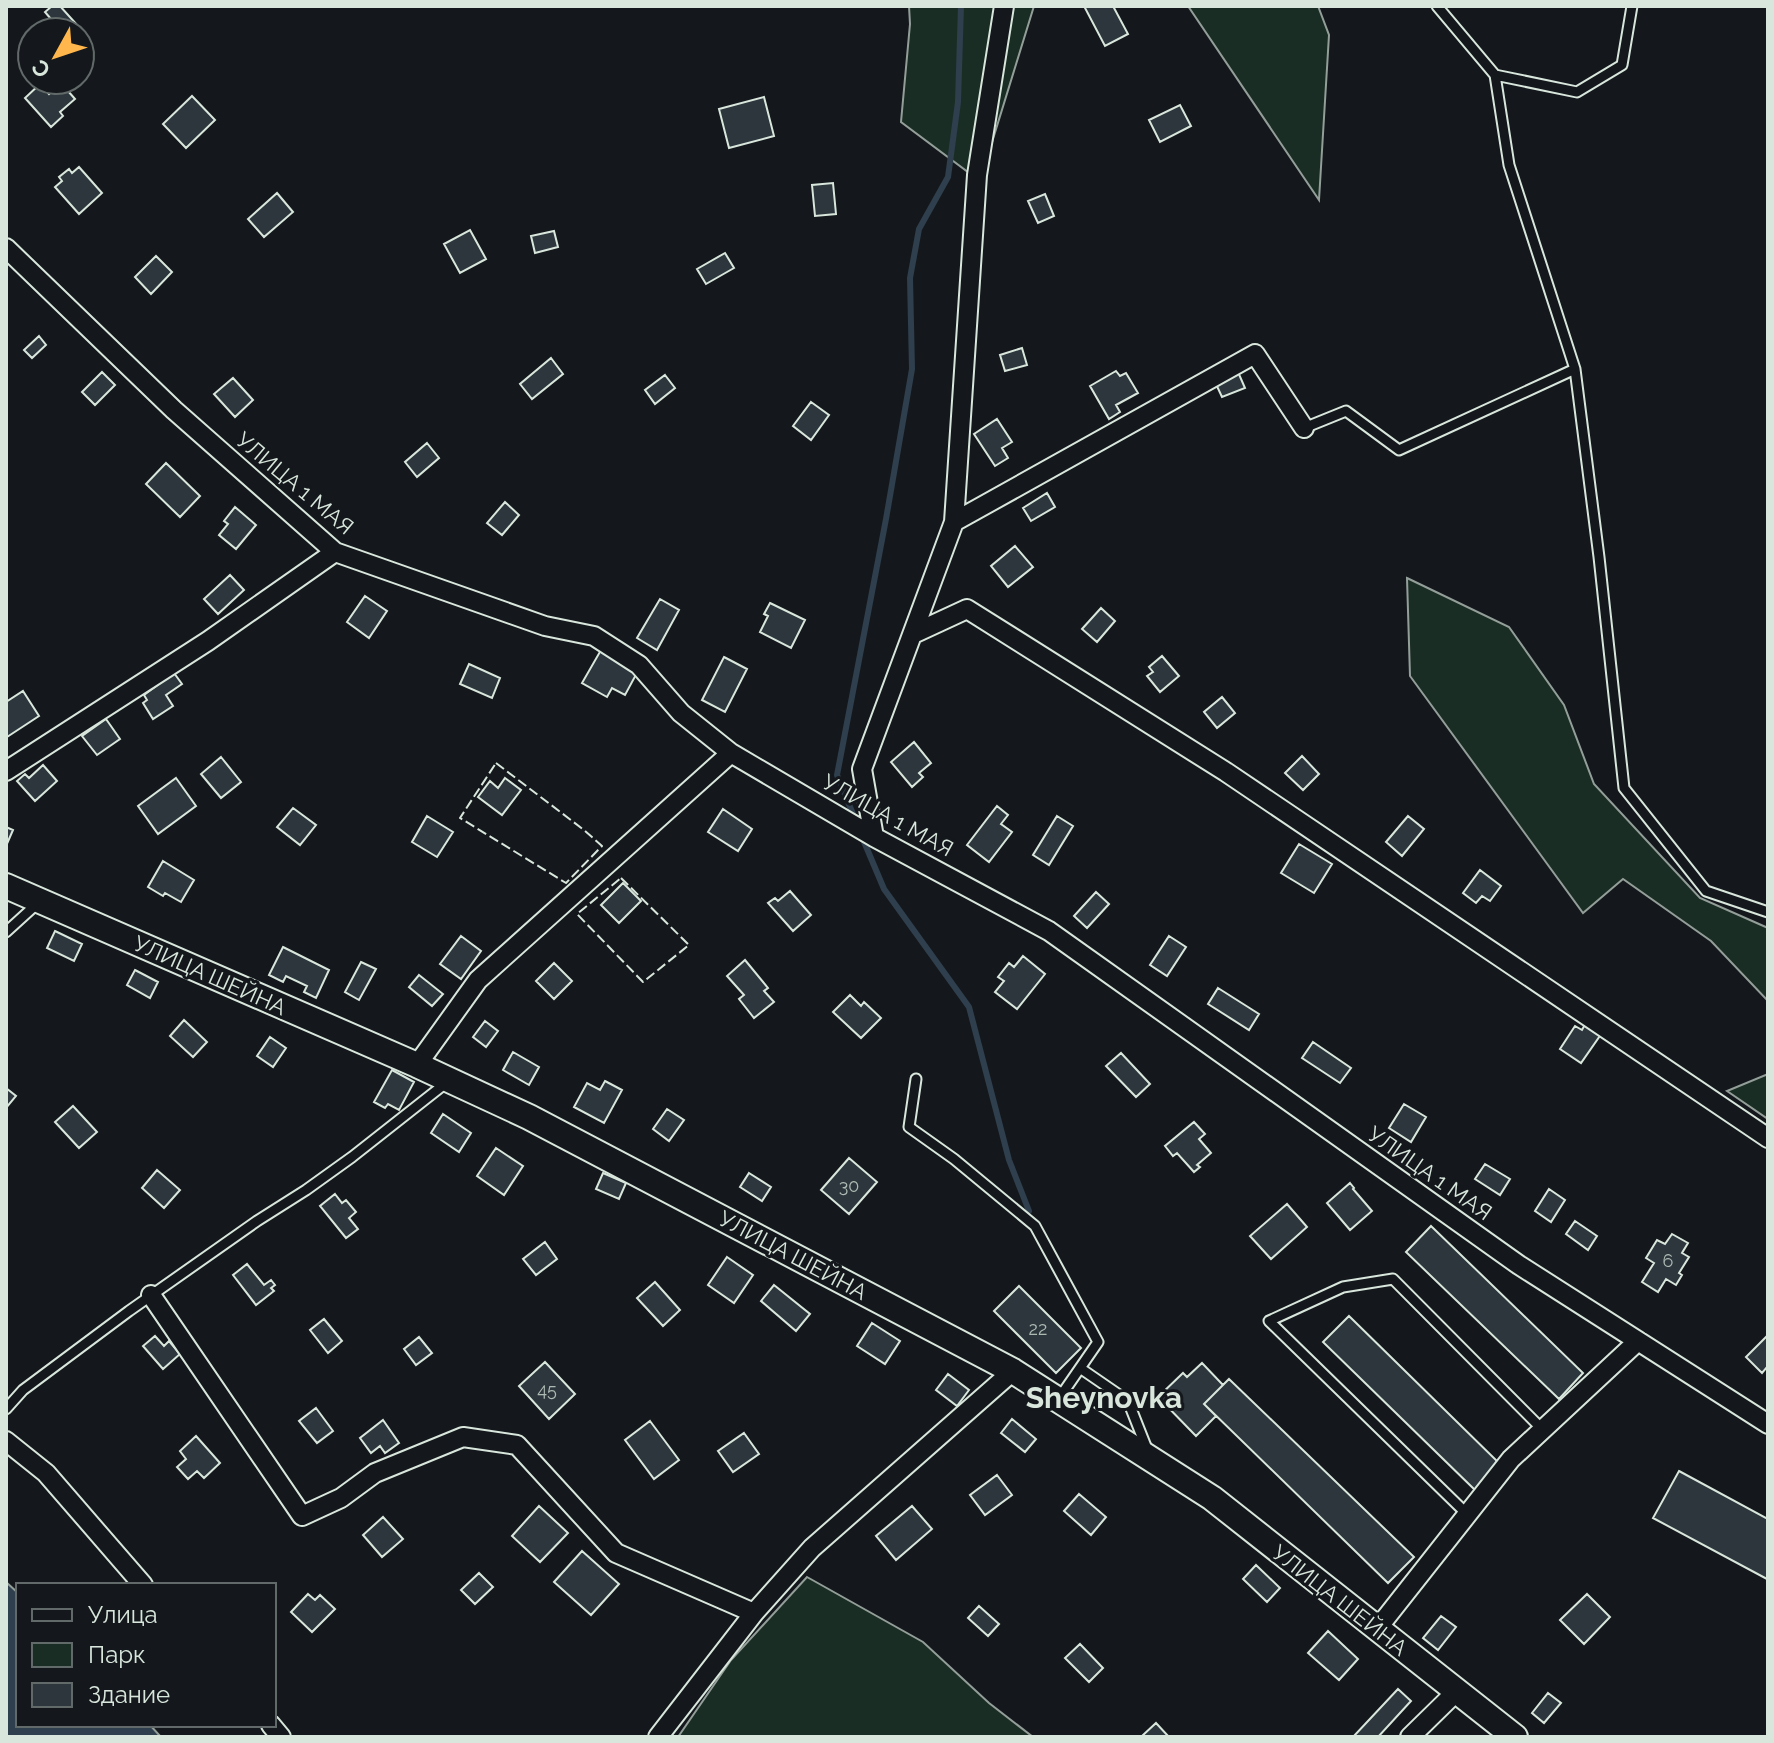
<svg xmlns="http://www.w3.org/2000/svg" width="1774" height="1743" viewBox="0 0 1774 1743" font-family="Raleway,sans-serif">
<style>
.green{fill:#1a2d24;stroke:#939e99;stroke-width:2}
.water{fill:#2f3f4d;stroke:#939e99;stroke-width:2}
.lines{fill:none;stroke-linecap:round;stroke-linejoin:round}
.stream{stroke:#2f3f4d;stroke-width:6}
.building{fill:#2c363c;stroke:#d8e6dc;stroke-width:2}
.lane-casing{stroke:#d8e6dc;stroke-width:13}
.street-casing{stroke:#d8e6dc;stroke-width:22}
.secondary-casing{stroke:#d8e6dc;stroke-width:28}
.lane{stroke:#14181c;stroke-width:9}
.street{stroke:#14181c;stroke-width:18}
.secondary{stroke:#14181c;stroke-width:24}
.fence{stroke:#d8e6dc;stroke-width:2;stroke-dasharray:10 4;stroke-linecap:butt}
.labels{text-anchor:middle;stroke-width:6;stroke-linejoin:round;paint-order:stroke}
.number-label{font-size:18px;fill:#adbab4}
.street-label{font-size:22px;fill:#d8e6dc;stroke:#14181c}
.district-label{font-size:30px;font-weight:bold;fill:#d8e6dc;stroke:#14181c}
</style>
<rect width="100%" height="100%" fill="#14181c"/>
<!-- green -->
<path class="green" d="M909,6H1034L980,181L901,122L910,24Z
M1188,6H1318L1329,35L1319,200Z
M1407,578L1509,627L1564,705L1594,784L1700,898L1768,928V1001L1711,941L1623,879L1583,913L1410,676Z
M1768,1074V1119L1727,1091Z
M807,1577L923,1642L989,1703L1033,1737H678L731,1660Z"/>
<!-- water -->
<path class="water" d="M6,1582L18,1593V1725H150L161,1737H6Z"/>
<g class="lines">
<!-- stream -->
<path class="stream" d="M855,819L837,775L886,519L912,369L910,278L919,229L948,177L958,102L961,6
M862,837L884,889L969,1007L1009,1160L1029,1211"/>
</g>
<!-- building -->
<path class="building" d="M52,6H60L87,36L80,42V32H62L45,12Z
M1084,6H1113L1128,34L1105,46Z
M61,83L75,99L60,112L63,116L51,127L25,98L40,84L49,94Z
M192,96L215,120L186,148L163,124Z
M764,97L774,136L729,148L719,109Z
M1180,105L1191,126L1160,142L1149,120Z
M79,167L102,193L79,214L55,187L62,181L59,177L69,169L72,173Z
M833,183L836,214L815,216L812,185Z
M277,193L293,212L264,237L248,219Z
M1045,194L1054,216L1038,223L1028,201Z
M470,230L486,259L460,273L444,244Z
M554,231L558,247L535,253L531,236Z
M725,253L734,268L706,284L697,269Z
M156,256L172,272L151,294L135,277Z
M39,336L46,345L32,358L24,350Z
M1022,348L1027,365L1005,371L1000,355Z
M551,358L563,374L532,399L520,384Z
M1116,371L1120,376L1126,373L1138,393L1116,405L1120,412L1109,419L1090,386Z
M102,372L115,385L95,405L82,392Z
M1238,372L1245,388L1222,397L1215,382Z
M665,375L675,388L655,404L645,390Z
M233,378L253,400L235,417L214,394Z
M811,402L829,415L811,440L793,426Z
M997,419L1012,442L1002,448L1008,458L995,466L974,434Z
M427,443L439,458L417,477L405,462Z
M166,463L200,496L180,517L146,484Z
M1047,493L1055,507L1031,521L1023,508Z
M505,502L519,515L502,535L487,523Z
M235,507L256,525L236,549L219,535L228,524L224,521Z
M1015,546L1033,567L1008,587L991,566Z
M230,575L244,590L218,614L204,599Z
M365,596L387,611L369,638L347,622Z
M660,599L679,610L657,650L637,638Z
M770,603L805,620L791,648L760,632L768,616L764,614Z
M1101,608L1115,621L1097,642L1082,629Z
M601,650L638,671L625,695L612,688L607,697L582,683Z
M1162,656L1179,676L1160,692L1147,676L1153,672L1149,667Z
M724,657L747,669L725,712L702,700Z
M469,664L500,678L492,698L460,684Z
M174,673L182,684L166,695L173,706L153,719L143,703L147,700L144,695Z
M23,691L39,716L7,737L6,702Z
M1222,697L1235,713L1217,728L1204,712Z
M106,719L120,739L97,755L82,736Z
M914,742L931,763L919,773L923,777L912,787L891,762Z
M1302,756L1319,774L1303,790L1285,773Z
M221,757L241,782L221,798L201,774Z
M43,765L57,781L35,801L17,781L25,774L29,778Z
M176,778L196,806L158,834L138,806Z
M505,778L521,790L502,815L478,797L490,781L498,788Z
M997,806L1008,815L1001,824L1012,832L989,862L967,845Z
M293,808L316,825L300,845L277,827Z
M723,809L752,829L738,851L708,832Z
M427,816L453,832L437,857L412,842Z
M1057,816L1073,826L1049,865L1033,855Z
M1408,816L1424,829L1402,856L1386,842Z
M6,827L13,830L6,846Z
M1299,844L1332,864L1314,893L1281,873Z
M163,861L194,880L181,902L165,893L163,896L148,887Z
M1480,870L1501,886L1490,901L1482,896L1476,903L1463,893Z
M623,883L641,901L619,923L601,905Z
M790,891L811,915L793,931L768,903L775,898L778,901Z
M1096,892L1109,904L1087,928L1074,916Z
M55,931L82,944L74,961L47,948Z
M461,936L481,951L461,979L440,964Z
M1169,936L1186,947L1167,976L1150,965Z
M283,947L329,970L316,998L304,992L307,986L286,976L283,982L269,975Z
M1023,956L1045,974L1017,1009L995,992L1004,981L998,977L1009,963L1014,967Z
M745,960L768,988L764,991L774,1002L754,1018L739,999L744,995L727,976Z
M361,962L376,969L359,1000L345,992Z
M554,963L572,981L554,999L536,981Z
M135,970L158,982L150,998L127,985Z
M419,975L443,994L432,1006L409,987Z
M1218,988L1259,1014L1249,1030L1208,1004Z
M850,995L861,1006L864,1002L881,1018L861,1038L833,1012Z
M1588,1019L1604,1030L1581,1063L1560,1049L1575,1026L1582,1030Z
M184,1020L207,1042L193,1057L170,1036Z
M485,1021L498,1031L486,1047L473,1037Z
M270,1037L286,1048L273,1067L257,1056Z
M1313,1042L1351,1068L1340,1083L1302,1058Z
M513,1052L539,1067L529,1085L503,1070Z
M1121,1053L1150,1084L1136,1097L1106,1066Z
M392,1070L414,1082L399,1110L388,1104L385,1108L374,1102Z
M605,1081L622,1090L604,1123L574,1107L587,1083L600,1090Z
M6,1088L16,1096L6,1108Z
M1404,1104L1426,1117L1411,1142L1389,1128Z
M73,1106L97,1132L79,1148L55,1122Z
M667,1109L684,1120L669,1141L653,1129Z
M443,1114L471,1133L459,1152L431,1133Z
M1194,1122L1205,1134L1199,1139L1211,1153L1197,1165L1200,1167L1194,1172L1177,1153L1173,1156L1165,1146Z
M496,1148L523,1166L504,1195L477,1176Z
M849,1158L877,1182L849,1214L821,1190Z
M1485,1164L1510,1179L1500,1195L1475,1179Z
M157,1170L180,1190L164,1208L142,1188Z
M603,1173L626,1183L619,1199L596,1189Z
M749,1173L771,1187L762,1201L740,1187Z
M1350,1183L1354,1188L1353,1189L1372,1211L1350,1230L1327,1203Z
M1549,1189L1565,1200L1551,1222L1535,1211Z
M335,1194L342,1203L346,1200L356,1212L349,1218L358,1229L346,1238L320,1206Z
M1287,1204L1307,1227L1271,1259L1250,1236Z
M1575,1221L1597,1236L1588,1250L1566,1234Z
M1431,1226L1583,1373L1559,1399L1406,1252Z
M1672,1234L1688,1243L1682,1253L1689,1257L1679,1273L1682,1275L1676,1285L1666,1279L1658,1292L1642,1282L1654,1263L1646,1258L1657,1240L1665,1244Z
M545,1242L557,1259L536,1275L523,1259Z
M727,1257L753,1275L734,1303L708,1285Z
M247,1264L264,1285L271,1280L275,1285L271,1288L274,1291L256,1305L233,1275Z
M655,1282L680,1310L663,1326L637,1298Z
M774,1285L810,1314L796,1331L761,1301Z
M1019,1286L1081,1348L1056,1373L994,1311Z
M1349,1316L1500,1464L1475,1490L1323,1342Z
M324,1319L342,1341L328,1353L310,1330Z
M872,1323L900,1341L885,1364L857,1346Z
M1768,1335V1366L1762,1373L1746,1357Z
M155,1336L164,1346L169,1341L180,1354L163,1369L143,1346Z
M419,1337L432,1353L416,1365L404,1349Z
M545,1362L575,1394L549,1419L519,1386Z
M1202,1363L1223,1385L1204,1404L1216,1416L1196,1436L1158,1397L1183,1373L1187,1377Z
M948,1374L969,1390L957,1406L936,1390Z
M1229,1379L1414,1557L1388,1583L1204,1404Z
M316,1408L333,1431L317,1443L299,1421Z
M1012,1419L1036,1439L1025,1452L1001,1433Z
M383,1420L399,1443L385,1453L380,1446L371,1453L360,1438Z
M650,1421L679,1460L654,1479L625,1440Z
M744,1433L759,1454L733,1472L718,1451Z
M196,1436L220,1463L204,1478L197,1471L188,1479L177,1467L186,1459L180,1451Z
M1679,1471L1768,1519L1767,1579L1653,1518Z
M997,1475L1012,1495L985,1515L970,1495Z
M1079,1494L1106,1517L1091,1535L1064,1511Z
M539,1506L568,1533L540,1562L512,1536Z
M912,1506L932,1529L896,1560L876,1536Z
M383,1517L403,1539L382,1557L363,1535Z
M582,1551L619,1584L591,1615L554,1582Z
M1256,1565L1280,1588L1267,1602L1243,1579Z
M479,1573L493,1587L475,1604L461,1590Z
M308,1594L315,1600L320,1595L335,1609L312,1632L291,1612Z
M1587,1594L1610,1617L1584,1644L1560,1620Z
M979,1606L999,1624L988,1636L968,1618Z
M1441,1616L1456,1627L1438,1650L1423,1638Z
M1328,1631L1358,1659L1339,1680L1308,1653Z
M1080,1644L1103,1668L1089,1682L1065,1658Z
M1398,1689L1411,1701L1378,1737H1353Z
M1548,1693L1561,1703L1544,1723L1532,1713Z
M1156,1723L1169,1737H1144L1142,1736Z"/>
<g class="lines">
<defs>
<path id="lane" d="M1437,6L1495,75L1509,165L1575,369L1599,557L1624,788L1706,891L1768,912
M1495,75L1577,92L1622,65L1632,6
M1304,428L1346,411L1399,450L1575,369
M6,932L39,902
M916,1079L909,1127L954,1159L1035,1226L1098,1342L1060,1397
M1080,1368L1128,1401L1147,1449
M6,1409L23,1390L129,1311L257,1221L306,1190L352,1157L446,1083
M1468,1515L1269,1321L1343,1287L1393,1279L1543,1430"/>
<path id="street" d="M6,248L174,410L335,552L545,626L594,636L639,665L681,713L731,753L874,837L1049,931L1519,1265L1768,1424
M954,522L1255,354L1304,428
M913,634L967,609L1226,772L1768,1138
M6,771L208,641L335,552
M874,837L862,769L954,522L977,175L1004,6
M417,1065L478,980L731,753
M151,1295L302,1516L341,1498L375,1473L463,1437L517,1445L616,1553L754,1613
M6,1441L46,1473L143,1585
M1377,1629L1511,1459L1638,1341
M271,1725L281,1737
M658,1737L754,1613L812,1548L1013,1371
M1410,1737L1457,1691"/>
<path id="secondary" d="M6,886L417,1065L529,1117L1013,1371L1212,1498L1515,1737"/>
</defs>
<!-- lane casing -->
<use href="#lane" class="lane-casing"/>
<!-- street casing -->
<use href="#street" class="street-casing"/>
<!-- secondary casing -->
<use href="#secondary" class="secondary-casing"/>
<!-- lane -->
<use href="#lane" class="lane"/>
<!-- street -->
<use href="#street" class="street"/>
<!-- secondary -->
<use href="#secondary" class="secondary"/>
<!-- fence -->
<path class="fence" d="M496,763L584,830L602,846L566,883L460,818Z
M621,878L689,945L643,982L577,914Z"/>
</g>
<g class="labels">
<!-- number labels -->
<g class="number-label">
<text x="849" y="1192">30</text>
<text x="1668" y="1267">6</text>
<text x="1038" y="1335">22</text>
<text x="547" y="1396">45</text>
</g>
<!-- street labels -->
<g class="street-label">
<text transform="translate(295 483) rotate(40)" y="8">УЛИЦА 1 МАЯ</text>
<text transform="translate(888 815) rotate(29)" y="8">УЛИЦА 1 МАЯ</text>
<text transform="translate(210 975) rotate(24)" y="8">УЛИЦА ШЕЙНА</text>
<text transform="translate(1430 1173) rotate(35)" y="8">УЛИЦА 1 МАЯ</text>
<text transform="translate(793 1255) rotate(28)" y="8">УЛИЦА ШЕЙНА</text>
<text transform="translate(1340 1600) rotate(38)" y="8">УЛИЦА ШЕЙНА</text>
</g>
<!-- district labels -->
<g class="district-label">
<text x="1104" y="1408">Sheynovka</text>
</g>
</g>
<!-- border -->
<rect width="1774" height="1743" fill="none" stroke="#d8e6dc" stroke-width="16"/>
<!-- legend -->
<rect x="16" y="1583" width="260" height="144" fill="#14181c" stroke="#626a69" stroke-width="2"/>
<rect x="32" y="1609" width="40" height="12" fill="#14181c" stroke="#626a69" stroke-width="2"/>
<text x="88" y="1623" font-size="24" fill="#d8e6dc">Улица</text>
<rect x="32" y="1643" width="40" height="24" fill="#1a2d24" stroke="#626a69" stroke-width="2"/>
<text x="88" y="1663" font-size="24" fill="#d8e6dc">Парк</text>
<rect x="32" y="1683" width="40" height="24" fill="#2c363c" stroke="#626a69" stroke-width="2"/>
<text x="88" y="1703" font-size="24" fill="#d8e6dc">Здание</text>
<!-- north arrow -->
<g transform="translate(56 56) rotate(230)"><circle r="38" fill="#14181c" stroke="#626a69" stroke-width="2"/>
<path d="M0-6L14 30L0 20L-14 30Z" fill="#ffb74d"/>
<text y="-12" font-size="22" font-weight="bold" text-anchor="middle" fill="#d8e6dc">С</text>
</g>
</svg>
